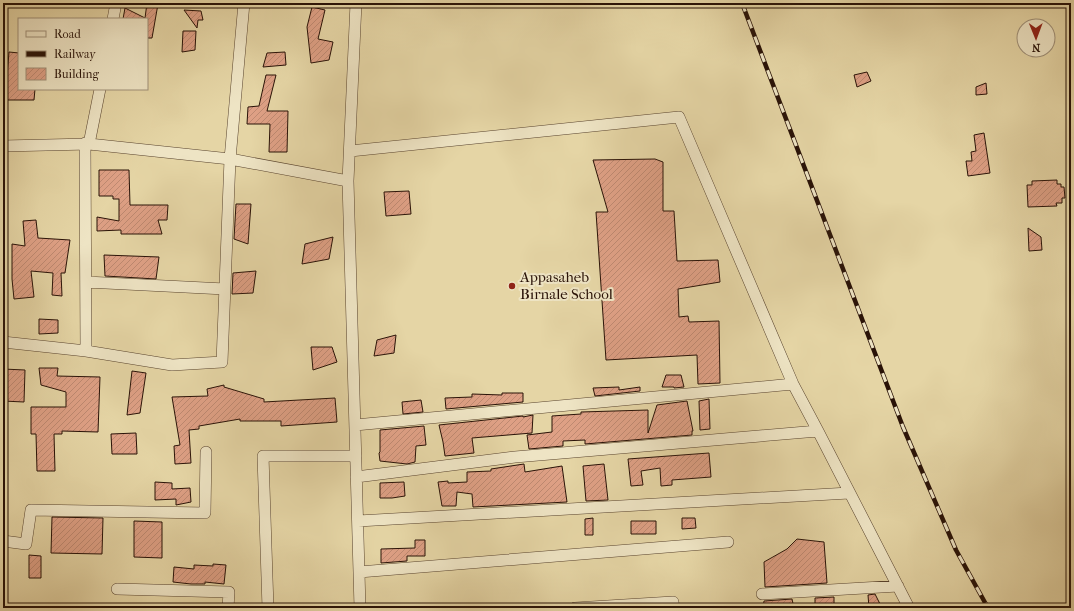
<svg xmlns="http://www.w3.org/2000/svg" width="1074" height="611" viewBox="0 0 1074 611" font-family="'IM FELL French Canon',serif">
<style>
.building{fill:url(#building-hatch);stroke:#291207}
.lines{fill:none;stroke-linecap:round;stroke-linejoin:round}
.street-casing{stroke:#58432e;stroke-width:12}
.street{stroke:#eee4c4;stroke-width:11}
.rail-casing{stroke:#291207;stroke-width:4.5}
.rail{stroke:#eee4c4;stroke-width:3;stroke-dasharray:9;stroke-linecap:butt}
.poi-dot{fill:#8f2418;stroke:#eee4c4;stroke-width:1.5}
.labels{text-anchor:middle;stroke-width:4;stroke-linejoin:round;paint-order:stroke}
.poi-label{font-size:15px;fill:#291207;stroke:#eee4c4;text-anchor:start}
</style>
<defs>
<pattern id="building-hatch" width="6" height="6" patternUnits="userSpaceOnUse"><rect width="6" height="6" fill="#dea085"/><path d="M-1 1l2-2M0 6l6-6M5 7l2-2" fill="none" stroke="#be8971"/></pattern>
</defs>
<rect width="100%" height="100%" fill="#e5d5a5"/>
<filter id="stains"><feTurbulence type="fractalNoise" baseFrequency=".005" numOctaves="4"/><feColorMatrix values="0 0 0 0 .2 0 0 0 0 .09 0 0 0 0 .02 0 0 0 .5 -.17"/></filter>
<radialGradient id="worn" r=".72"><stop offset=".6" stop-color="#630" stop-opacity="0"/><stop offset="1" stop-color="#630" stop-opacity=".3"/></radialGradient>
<!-- building -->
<path class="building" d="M147,3L158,4L152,38H147V19H123L125,8L145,18Z
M312,7L325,10L318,39L333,42L329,60L311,63L307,27Z
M184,10L201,11L203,20H198L197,28Z
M183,31H196L195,50L182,52Z
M9,52L19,53V89H35L34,100H5Z
M285,52L286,65L263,67L267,53Z
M867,72L871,81L857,87L854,75Z
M266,75H276L267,111H288L287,152H269L270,124H247L248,107L259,106Z
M986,83L987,94L976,95V87Z
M984,133L990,173L968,176L966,161H972L971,152L976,151L974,135Z
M655,159L663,162V211H674L677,261L718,260L720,282L678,289L679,317L688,316L689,322L719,321L720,383L698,384L697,355L606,360L596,212H608L593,160Z
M99,170H129L130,205H168L167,220H158L162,234H121V230L97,231V217L119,221V199H113V196H99Z
M1057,180V184H1061V187H1064L1065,198H1062V203H1056L1057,206L1028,207L1027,185H1032V181Z
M409,191L411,214L386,216L384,192Z
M236,204H251L248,244L234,239Z
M36,220L38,238L70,240L65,273H61L62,296L52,295L53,273L31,271L34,297L14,299L12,279V244L25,246L23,221Z
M1028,228L1041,237L1042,250L1029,251Z
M333,237L329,259L302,264L305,244Z
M104,255L159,257L156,279L105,276Z
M256,271L253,293L232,294L233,273Z
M39,319L58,320V333L39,334Z
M396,335L394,353L374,356L377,340Z
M311,347H332L337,362L313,370Z
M39,368H58L57,376L100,377L98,432L62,431V434H54L55,471H37L36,434H31V407H66V392L41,385Z
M3,369L25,370L24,402L3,401Z
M132,371L146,373L140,413L127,415Z
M666,375H681L684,387L674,388V387H662Z
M224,385V387L264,399V402L335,398L337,422L281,426V421H240V419L199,426V429L189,430L191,463L175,464L174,446L180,445L172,397L208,396L207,389Z
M619,387V390L640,387V391L595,396L593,388Z
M502,393H523V402L446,409L445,398L472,397V394L502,395Z
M709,399L710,429L700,430L699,401Z
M421,400L423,412L403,414L402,402Z
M687,401L693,431H692V435L585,444V440L563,441V446L529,449L527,435L552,432V416L581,414V412L648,410V433L657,405Z
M533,415L532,433L472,438L474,453L445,456L443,442L439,425L523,416V417Z
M424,426L426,445L416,446L415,462L407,464L380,461L379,453L380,452V430Z
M136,433L137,454H112L111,434Z
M709,453L711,477L672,480V485L661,486L660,468L641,471L643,485L631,486L628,459Z
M524,464L525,472L562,466L567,502L473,507L472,494L457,492L456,506H442L438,482L448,481V483L467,482V472L491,471V469Z
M604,464L608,500L586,501L583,466Z
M155,482L172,483V489L190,488L191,502L176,505V499L155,500Z
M404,482L405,496L392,498H380V483Z
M52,517L103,518L102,554L51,553Z
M593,518V535H585V519Z
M682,518H695L696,528L682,529Z
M134,521L162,522V558L134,557Z
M631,521H656V534H631Z
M797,539L824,542L827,583L765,587L764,562L787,549Z
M415,540H425V556H407V561L381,563V549L415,548Z
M29,555L41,556V578H29Z
M213,564L226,565L224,584L205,582V584H191L173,582L174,567L194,569V565L213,566Z
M875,594L882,608H869L868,595Z
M834,597V604L815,606V598Z
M792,599L794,608H763L764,601Z"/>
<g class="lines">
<defs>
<path id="street" d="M113,19L116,3
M89,144L100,89
M3,146L89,144L230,159L348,181L356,3
M350,151L679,117L793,384L818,431L909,608
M348,181L360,608
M86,282L225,289
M3,342L86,351L85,143
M86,351L172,365L222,362L230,159L244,3
M355,425L793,384
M356,477L515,457L818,431
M358,521L849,493
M3,541L26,544L31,510L205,513L206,452
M359,572L728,542
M117,589L229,592L228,608
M762,594L898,586
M268,608L263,456H356
M575,608L673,602L674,608"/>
</defs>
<!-- street casing -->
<use href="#street" class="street-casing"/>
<!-- street -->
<use href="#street" class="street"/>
<defs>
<path id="rail" d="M742,3L903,427L956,550L988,608"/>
</defs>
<!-- rail casing -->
<use href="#rail" class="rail-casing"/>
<!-- rail -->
<use href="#rail" class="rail"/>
</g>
<!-- markers -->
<circle class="poi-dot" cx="512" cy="286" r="4"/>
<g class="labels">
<!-- poi labels -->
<g class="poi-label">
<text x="520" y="282">Appasaheb<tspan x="520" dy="17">Birnale School</tspan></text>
</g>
</g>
<!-- margin -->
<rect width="1074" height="611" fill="none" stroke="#e5d5a5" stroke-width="16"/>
<rect x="4" y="4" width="1066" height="603" fill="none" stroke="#291207" stroke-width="2"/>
<rect x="8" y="8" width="1058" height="595" fill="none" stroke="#291207"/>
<!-- legend -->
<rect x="18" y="18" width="130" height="72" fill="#eee4c4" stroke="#9f9078"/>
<rect x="26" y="31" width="20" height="6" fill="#eee4c4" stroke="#9f9078"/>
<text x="54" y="38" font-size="12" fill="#291207">Road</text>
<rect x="26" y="51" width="20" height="6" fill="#291207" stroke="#9f9078"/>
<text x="54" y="58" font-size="12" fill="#291207">Railway</text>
<rect x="26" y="68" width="20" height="12" fill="url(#building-hatch)" stroke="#9f9078"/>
<text x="54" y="78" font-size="12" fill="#291207">Building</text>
<!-- north arrow -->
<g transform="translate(1036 38) rotate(179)"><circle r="19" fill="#eee4c4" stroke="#9f9078"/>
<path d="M0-3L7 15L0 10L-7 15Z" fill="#8f2418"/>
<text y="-6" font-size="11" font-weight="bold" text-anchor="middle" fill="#291207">N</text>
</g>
<rect width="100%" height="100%" filter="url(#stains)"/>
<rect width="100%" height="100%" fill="url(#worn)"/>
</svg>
